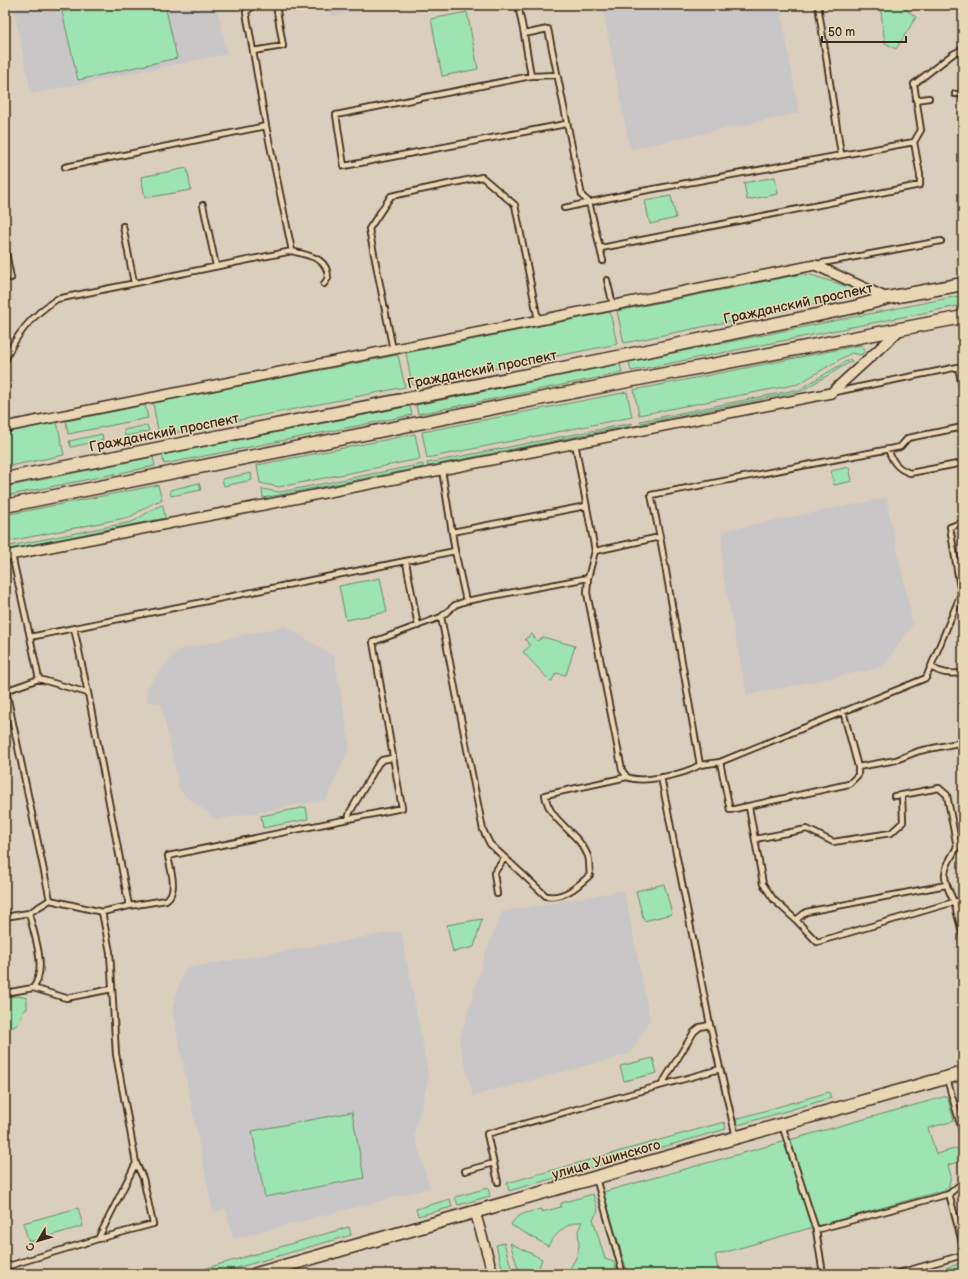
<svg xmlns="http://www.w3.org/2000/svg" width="968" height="1279" viewBox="0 0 968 1279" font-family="'Balsamiq Sans',sans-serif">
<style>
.built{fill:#c9c6c7}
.green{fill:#9ee4b2;stroke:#6c8768}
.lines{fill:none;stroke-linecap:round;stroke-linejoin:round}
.lane-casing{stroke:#3b2a1e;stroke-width:8}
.street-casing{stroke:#3b2a1e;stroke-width:12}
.secondary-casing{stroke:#3b2a1e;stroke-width:15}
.lane{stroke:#e9d7b4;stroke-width:4.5}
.street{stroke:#e9d7b4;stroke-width:9}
.secondary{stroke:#e9d7b4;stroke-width:12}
.labels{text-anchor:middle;stroke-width:3;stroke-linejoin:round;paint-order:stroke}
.street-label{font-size:14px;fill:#3b2a1e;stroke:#e9d7b4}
</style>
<rect width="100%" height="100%" fill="#dacfbd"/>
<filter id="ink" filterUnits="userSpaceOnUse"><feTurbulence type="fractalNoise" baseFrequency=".025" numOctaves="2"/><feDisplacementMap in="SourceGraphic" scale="8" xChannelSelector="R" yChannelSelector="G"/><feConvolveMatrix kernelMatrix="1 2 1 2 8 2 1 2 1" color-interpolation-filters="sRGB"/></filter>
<g filter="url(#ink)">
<!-- built -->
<path class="built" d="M13,5H247L218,11L227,54L31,94Z
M330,5H386L332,16Z
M602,5H780L799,113L630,149Z
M886,498L913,624L883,667L747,695L722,570V531Z
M285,626L334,656L350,746L326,800L216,820L180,791L161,704L148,702L146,689L177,650Z
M624,890L650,1020L630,1054L473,1096L459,1042L486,951L502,912Z
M401,931L405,954L404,960L407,962L429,1077L414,1134L430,1188L233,1239L226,1209L213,1212L172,1009L182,976L186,968Z"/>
<!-- green -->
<path class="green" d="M92,5H165L177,58L78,80L62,12Z
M880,5H899L916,17L896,49L885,43Z
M467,12L478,69L442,76L431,19Z
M187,168L191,190L145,198L141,177Z
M775,177L778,194L747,200L744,183Z
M671,196L676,218L650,224L645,201Z
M802,274L811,275L852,288L854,291V296L624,343L617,311Z
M963,295V305L631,371L629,362Z
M610,312L617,344L412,385L406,353Z
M861,345L865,349L862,355L851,353L798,384L639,415L634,390Z
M398,355L405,387L159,436L153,403Z
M850,359L852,361L801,391L641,423L640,421L800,389Z
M620,364L622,373L418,414L416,405Z
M627,392L632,417L427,458L422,432Z
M145,405L148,418L68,434L66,421Z
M410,406L412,415L164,464L162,455Z
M57,422L64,455L5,467V433Z
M632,423V425L428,466L427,463Z
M147,425L149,431L125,436L124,430Z
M102,434L103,440L71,447L69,441Z
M415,434L420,459L279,487L260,483L257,465Z
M153,457L155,466L5,496V487Z
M423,464V467L263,498L262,489L280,492Z
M849,467L852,481L834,485L831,471Z
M251,473L252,480L224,486L222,479Z
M199,483L201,490L171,496L170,490Z
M158,485L162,500L153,503L130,517L5,542V515Z
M163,505L165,518L5,550V547L132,522C143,517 151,508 163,505Z
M380,578L387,612L346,620L339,586Z
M532,634L537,641L543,637L575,646L566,675L556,673L551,682L523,652L530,646L525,639Z
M306,807L308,819L263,828L261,816Z
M664,884L672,914L644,921L636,891Z
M482,919L474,947L453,952L447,925Z
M18,996L27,998V1009L23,1011C21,1022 16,1030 5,1027V997Z
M653,1058L657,1073L624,1081L620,1066Z
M829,1092L831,1098L738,1125L736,1119Z
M947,1096L954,1121L928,1128L936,1154L962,1147L963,1161L948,1165L951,1176L948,1189L715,1255L719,1274H628L603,1192Z
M352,1112L364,1178L265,1197L252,1131Z
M724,1122L726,1129L509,1191L507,1183Z
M488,1188L490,1196L458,1205L455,1197Z
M593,1194L598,1211L593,1219L605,1259L614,1262L618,1274H567L577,1256L579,1245L578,1231L582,1222C568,1221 554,1235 548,1246L511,1225C515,1214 530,1212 541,1209L542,1212L561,1207V1203Z
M450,1199L452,1207L418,1216L416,1209Z
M78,1208L83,1226L29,1242L23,1223Z
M349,1227L351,1235L216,1274H186Z
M504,1243L513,1274H504L496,1245Z
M510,1243L542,1259L537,1274H520Z
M963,1262V1274H923L959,1264Z"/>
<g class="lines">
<defs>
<path id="lane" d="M276,5L283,46L253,51L266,126L292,251C309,256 328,257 328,278L324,284
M518,5L524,34L548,29L582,196L589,202L603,261
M818,5L841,154
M524,34L531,76
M253,51L246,12L254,5
M557,75L531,76L336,115L344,166L566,124
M955,94H963
M916,100L929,98
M65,167L266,126
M203,205L216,266
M564,208L637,192L914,142
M123,226L134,283
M5,248L11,278
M601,248L920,185V175L914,142L921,130L914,84L953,54L963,49
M817,264L941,241
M607,280L613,305
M393,350L369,229L391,196L482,177L515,205L538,320
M5,361C15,335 34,314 57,299L292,251
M835,392L958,367L963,391
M5,415L7,426
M575,443L595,551L588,578
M888,449C892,461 897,469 910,473L963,463
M452,532L586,506
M660,537L651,495L900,447L908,438L963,427
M455,551L466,601L588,578L587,593L622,770L627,777L545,795C550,823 578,831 588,856C590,862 589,870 590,875C577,887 564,899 546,896L490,844L483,830L441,617L455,605L466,601
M595,551L660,537L700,765C684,774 644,784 627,777
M12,555L30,637L455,551L442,470
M406,562L418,626
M962,596L963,605
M74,628L88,693
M931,667C942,674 950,674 963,673
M39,679L88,693L129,906L166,900C179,891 170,869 168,856L402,808L373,642L441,617
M6,690L50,900L102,912L129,906
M5,691L39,679L30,637
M843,711L858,767L896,760L919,751L963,742
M720,762L730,810L849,784L858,775V767
M700,765L720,762L926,678L961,594L950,527L963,522
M661,777L710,1025L736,1137
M894,796L902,795
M749,807L763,884L774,900L796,920L806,912L946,885
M348,819L350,812L378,764L382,760L392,758
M755,839L807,829L833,842L891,833L903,822L902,795L939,788L947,795L957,847C942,873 941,874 954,902L817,942L796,920
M497,894L494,873L504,859
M963,900L954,902L963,936
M5,917L29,913L50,900
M33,988L66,998L112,989
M5,993L33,988C48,968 34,936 29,913
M947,1079L963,1134
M662,1084L694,1032L700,1027L710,1025
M782,1125L816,1230
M465,1171L494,1163
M596,1178L623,1274
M498,1182L487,1134L720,1069
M963,1182L949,1194L963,1246
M98,1239L153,1224L143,1178L136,1163
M5,1267L98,1239L136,1163L116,1054L110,952L102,912
M823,1274L816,1230L949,1194
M895,1274L963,1255"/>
<path id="street" d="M5,427L815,265L887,298
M5,556L831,393L901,329
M475,1212L493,1274"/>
<path id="secondary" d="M5,479L623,356L855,307L887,298L963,284
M5,506L628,381L963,317
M256,1274L963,1073"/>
</defs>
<!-- lane casing -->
<use href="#lane" class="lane-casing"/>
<!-- street casing -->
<use href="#street" class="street-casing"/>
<!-- secondary casing -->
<use href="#secondary" class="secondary-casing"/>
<!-- lane -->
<use href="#lane" class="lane"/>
<!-- street -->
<use href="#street" class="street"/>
<!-- secondary -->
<use href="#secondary" class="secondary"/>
</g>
</g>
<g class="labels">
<!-- street labels -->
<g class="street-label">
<text transform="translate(798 303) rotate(-12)" y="5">Гражданский проспект</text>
<text transform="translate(482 369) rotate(-11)" y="5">Гражданский проспект</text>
<text transform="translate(164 432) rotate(-11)" y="5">Гражданский проспект</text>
<text transform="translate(606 1159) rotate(-16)" y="5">улица Ушинского</text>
</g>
</g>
<!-- margin -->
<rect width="968" height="1279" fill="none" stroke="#e9d7b4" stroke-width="20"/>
<rect x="10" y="10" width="948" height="1259" fill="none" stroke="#3b2a1e" stroke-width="1.5" filter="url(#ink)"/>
<!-- north arrow -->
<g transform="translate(38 1241) rotate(232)" stroke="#e9d7b4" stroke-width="3" paint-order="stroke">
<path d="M0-3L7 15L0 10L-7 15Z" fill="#3b2a1e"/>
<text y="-6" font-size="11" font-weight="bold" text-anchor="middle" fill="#3b2a1e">С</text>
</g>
<!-- scale -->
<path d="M822 36v6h84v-6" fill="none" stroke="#3b2a1e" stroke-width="2"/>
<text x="828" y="36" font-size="12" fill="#3b2a1e" stroke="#e9d7b4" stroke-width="3" paint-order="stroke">50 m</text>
</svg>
